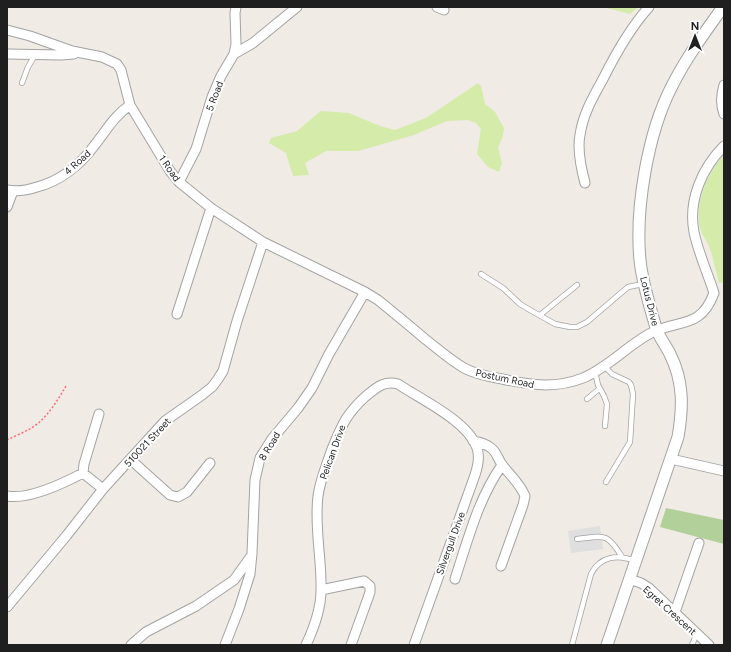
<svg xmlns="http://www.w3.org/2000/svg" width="731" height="652" viewBox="0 0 731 652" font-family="Figtree,sans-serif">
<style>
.grass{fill:#d4ebaa}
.forest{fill:#b2d099}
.parking{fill:#dfdfdf}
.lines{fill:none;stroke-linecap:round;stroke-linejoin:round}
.service-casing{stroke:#a3a3a3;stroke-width:6}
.minor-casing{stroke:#a3a3a3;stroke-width:11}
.tertiary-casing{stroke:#a3a3a3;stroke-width:13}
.path{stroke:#fd6971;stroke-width:1.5;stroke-dasharray:2 2;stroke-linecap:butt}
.service{stroke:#fff;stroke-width:4.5}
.minor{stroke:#fff;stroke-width:9}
.tertiary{stroke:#fff;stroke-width:11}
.labels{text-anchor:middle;stroke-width:4;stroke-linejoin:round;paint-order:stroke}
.street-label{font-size:10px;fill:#1f1f1f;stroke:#fff}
</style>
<rect width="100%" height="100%" fill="#f0ebe5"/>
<!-- grass -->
<path class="grass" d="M603,7H638L630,14Z
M478,83L481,86L485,104L495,112L504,128L503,135L498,148L502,163L499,172L488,167L477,154L481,129L476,123L468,120L447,121L414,135L358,151H326L305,163L309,175L293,176L286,153L269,143L271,138L297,131L321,111L349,113L380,126L395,130L426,118Z
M724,155V282L719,283C715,270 713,254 707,242C705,238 702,235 701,231C693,206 707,173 724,155Z"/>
<!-- forest -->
<path class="forest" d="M666,508L724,520V544L660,527Z"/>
<!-- parking -->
<path class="parking" d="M600,526L603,549L571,553L568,531Z"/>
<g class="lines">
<defs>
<path id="service" d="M22,83L28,67L35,55
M481,274L503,288L520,304L530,310L555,324L570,327H577L587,322L628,287L643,284
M540,315L577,285
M604,366L612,374L629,382L631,385L633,394L630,442L606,482
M595,372L598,385L604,396L607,404L605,426
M587,399L599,389
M577,539C604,536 607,532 622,557
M572,645L591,574C600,556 618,554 635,561
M692,645L697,633"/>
<path id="minor" d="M437,7L444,10
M7,30L30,36L72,51L102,57L117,64L121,70L130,105L170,171L179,182L211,208L263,242L365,292L378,300C394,313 410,326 425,339C438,349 450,360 464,368C475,374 490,377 502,379C530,385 555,389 583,378C607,368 626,347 649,334C677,318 700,331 714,293C708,274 698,252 694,232C688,200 702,168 724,146
M7,54L61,55L74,54
M234,54L253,43L297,7
M724,85C721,95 720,104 724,114
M179,182L196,149L212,97L221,76L234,54L236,44L235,13L236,7
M585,183C581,168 577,150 580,135C583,114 593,97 603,79C616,53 630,28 649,7
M7,190C17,192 28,190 37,187C60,181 80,165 94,146C106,131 114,116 130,105
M7,207L13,191
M177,314L211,208
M473,441C479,442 486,444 491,448C497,452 498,460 503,466C511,476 520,484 525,496L523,505L501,566
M671,459L724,471
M131,460L170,495L178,497L187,492L210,463
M83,473L84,464L99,414
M7,496C29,500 64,483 83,473L103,489
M455,579C468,540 478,499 502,465
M629,579L641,583L649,588L709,645
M321,590L364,581L370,586V592L368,598L351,645
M7,607L67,535L103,489L165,421L202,395L212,387L218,379L223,371L237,321L263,242
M675,612L699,543
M131,645L146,632L196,606L234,580L252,555
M225,645L239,609L250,574L252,553L255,480L260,458L272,439L298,408L312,388L329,354L365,292
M306,645C314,628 321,609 321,590C322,559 314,527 318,496C320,480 327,464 332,449C342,425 346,414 366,396C376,388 384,380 398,384C420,399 468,421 477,448C480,457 478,466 475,475L414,645"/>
<path id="tertiary" d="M607,645L678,437C683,408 684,382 670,354C666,346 659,337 656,328C650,306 642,282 640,260C635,208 648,132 672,86C686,58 705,32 723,7"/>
</defs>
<!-- service casing -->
<use href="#service" class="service-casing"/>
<!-- minor casing -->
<use href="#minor" class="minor-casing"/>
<!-- tertiary casing -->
<use href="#tertiary" class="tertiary-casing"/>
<!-- path -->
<path class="path" d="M7,440C15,436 25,432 33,427C48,417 57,401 66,386"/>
<!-- service -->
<use href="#service" class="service"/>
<!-- minor -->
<use href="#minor" class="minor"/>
<!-- tertiary -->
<use href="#tertiary" class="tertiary"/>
</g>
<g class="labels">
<!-- street labels -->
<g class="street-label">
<text transform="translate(214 96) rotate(-69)" y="4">5 Road</text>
<text transform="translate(77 162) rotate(-42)" y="4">4 Road</text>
<text transform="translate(170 168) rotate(55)" y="4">1 Road</text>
<text transform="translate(650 301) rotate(76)" y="4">Lotus Drive</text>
<text transform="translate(505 378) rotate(12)" y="4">Postum Road</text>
<text transform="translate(147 442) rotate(-47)" y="4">510021 Street</text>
<text transform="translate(269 446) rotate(-59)" y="4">8 Road</text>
<text transform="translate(332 452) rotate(-70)" y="4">Pelican Drive</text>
<text transform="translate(450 543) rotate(-70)" y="4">Silvergull Drive</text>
<text transform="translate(670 610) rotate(42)" y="4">Egret Crescent</text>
</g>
</g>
<!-- border -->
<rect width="731" height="652" fill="none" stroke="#1f1f1f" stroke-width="16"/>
<!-- north arrow -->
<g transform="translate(695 36)" stroke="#ffffff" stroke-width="3" paint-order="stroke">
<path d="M0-3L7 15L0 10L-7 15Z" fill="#1f1f1f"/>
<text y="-6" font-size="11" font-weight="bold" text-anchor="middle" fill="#1f1f1f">N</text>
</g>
</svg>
